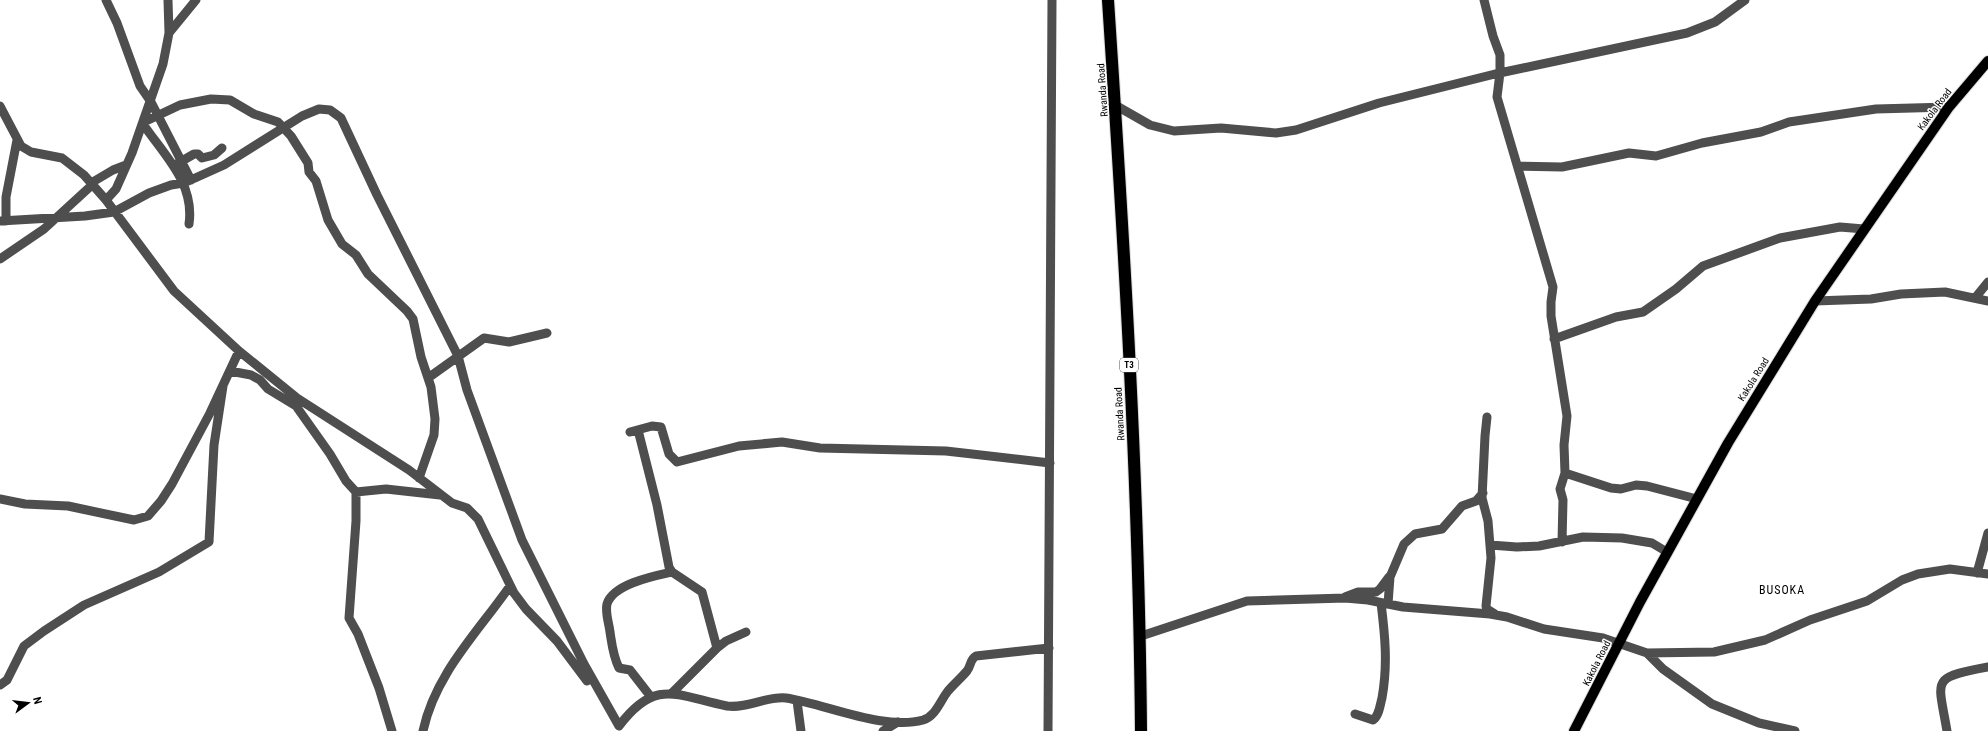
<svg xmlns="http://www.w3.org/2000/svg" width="1988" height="731" viewBox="0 0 1988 731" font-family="'Roboto Condensed',sans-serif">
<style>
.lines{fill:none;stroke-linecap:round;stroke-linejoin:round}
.major-casing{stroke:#dbdbdb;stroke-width:12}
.highway-casing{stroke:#dbdbdb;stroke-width:14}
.minor{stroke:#4e4e4e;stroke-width:9}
.major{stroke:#000;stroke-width:10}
.highway{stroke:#000;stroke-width:12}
.labels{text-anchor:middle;stroke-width:3;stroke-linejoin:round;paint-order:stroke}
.shield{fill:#fff;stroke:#4c4c4c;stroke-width:1}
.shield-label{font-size:9px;font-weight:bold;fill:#000}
.street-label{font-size:10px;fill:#000;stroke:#fff}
.quarter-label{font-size:12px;letter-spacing:1px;fill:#000;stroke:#fff}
</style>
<rect width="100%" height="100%" fill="#fff"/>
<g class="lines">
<defs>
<path id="major" d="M1574,731L1640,602L1728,443L1815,301L1949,107L1988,61"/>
<path id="highway" d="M1108,0C1124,243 1139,487 1141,731"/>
</defs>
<!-- major casing -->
<use href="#major" class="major-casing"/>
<!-- highway casing -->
<use href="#highway" class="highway-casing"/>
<!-- minor -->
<path class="minor" d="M106,0L117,23L140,86L151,102L191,180
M168,0L169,33
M1484,0L1493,36L1500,55V73L1497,97L1553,287L1551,302V316L1567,416L1564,445L1565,473L1560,489L1563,500L1562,542
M1115,105L1150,125L1174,131L1221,128L1276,133L1296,130L1379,103L1495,74L1687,33L1715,22L1745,0
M0,106L21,146L31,152L62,158L84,175L106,200L174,291L239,351L297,398L409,470L452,503L467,508L478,519L514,593L526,609L557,641L587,681
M144,122L180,105L211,99L230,100L254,114L278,122L291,136L308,163L309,172L316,181L328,220L342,244L356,255L368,274L407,311L413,319L421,357L431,387L435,419L434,435L419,478
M143,124C164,155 195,183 189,224
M175,165L194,154H198L202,158L214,155L222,148
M1518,166L1562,167L1629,153L1656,156L1702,143L1761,132L1789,122L1876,109L1949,107
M91,183L113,170L126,165
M106,200L116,189L132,153L163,64L169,33L196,0
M0,221L85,216L114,212L149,193L171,185L184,183L224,165L302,116L319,109L330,110L341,118L377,195L458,356L467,390L522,540L584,664L619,726C656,677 677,696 727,706C747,709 766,696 786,698C826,704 884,731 923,720C936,716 940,701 948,691C954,684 961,678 967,671C971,666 970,659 976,656L1049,648
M6,221V197L17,140
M0,259L44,229L92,185
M1975,298L1988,282
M1815,301L1871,299L1901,294L1945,292L1988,301
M1554,339L1616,317L1643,312L1676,289L1703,266L1780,238L1840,227L1864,229
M230,371L251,375L260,380L268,389L296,406L330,454L346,481L356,492L386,489L440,495
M428,378L484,338L509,342L547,333
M1487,417L1485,436L1482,498L1488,521L1491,558L1486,606L1487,609L1495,614
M638,430L657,505L669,567L672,572L702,592L717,648
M630,432L652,426L661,427L669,454L677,462L739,446L782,442L820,448L946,451L1050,463
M1565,473L1611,488L1621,489L1636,485L1647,486L1697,499
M356,492V521L349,618L358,634L379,688L392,731
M0,499L25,504L68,506L134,520L148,516L161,501L172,484L210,413L239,351
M1490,545L1517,547L1539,546L1583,537L1622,538L1652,543L1667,552
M1977,573L1988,533
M1345,597L1358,592H1376L1380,589L1389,577
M1388,604L1390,577L1404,544L1415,534L1442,529L1462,506L1476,501L1483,493
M1141,636L1247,601L1345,598L1368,600L1403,607L1490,614L1507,617L1544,629L1603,638L1647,653L1714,652L1765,640L1810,620L1867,601L1902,580L1918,574L1950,569L1988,574
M1647,653L1663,669L1712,704L1759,723L1795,731
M0,685L7,680L24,646L44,631L84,605L159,572L209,542L214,445L223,386
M672,693L717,648L726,641L746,632
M651,697L630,670L619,668C613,656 612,645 610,632C609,623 605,613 607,604C613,584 654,576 672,572
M797,701L801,731
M1355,714L1373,720C1379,716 1380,705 1382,698C1388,665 1385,635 1381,603
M423,731C435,674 478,632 510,586
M883,731L898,722
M1048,731L1052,0
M1947,731C1938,678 1930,678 1988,667"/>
<!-- major -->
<use href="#major" class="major"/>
<!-- highway -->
<use href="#highway" class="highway"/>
</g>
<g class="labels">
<!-- shield labels -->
<rect class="shield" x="1120" y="358" width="18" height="14" rx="3"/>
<g class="shield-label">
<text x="1129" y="368">T3</text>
</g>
<!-- street labels -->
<g class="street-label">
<text transform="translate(1102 90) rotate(-94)" y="4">Rwanda Road</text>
<text transform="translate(1934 109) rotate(-53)" y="4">Kakola Road</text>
<text transform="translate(1753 379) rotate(-58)" y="4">Kakola Road</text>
<text transform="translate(1119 414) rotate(-93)" y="4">Rwanda Road</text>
<text transform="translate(1596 663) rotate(-63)" y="4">Kakola Road</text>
</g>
<!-- quarter labels -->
<g class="quarter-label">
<text x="1782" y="594">BUSOKA</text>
</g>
</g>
<!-- north arrow -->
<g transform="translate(28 703) rotate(75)" stroke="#ffffff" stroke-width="3" paint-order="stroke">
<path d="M0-3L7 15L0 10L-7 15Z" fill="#000000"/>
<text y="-6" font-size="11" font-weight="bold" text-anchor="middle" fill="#000000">N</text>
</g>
</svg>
